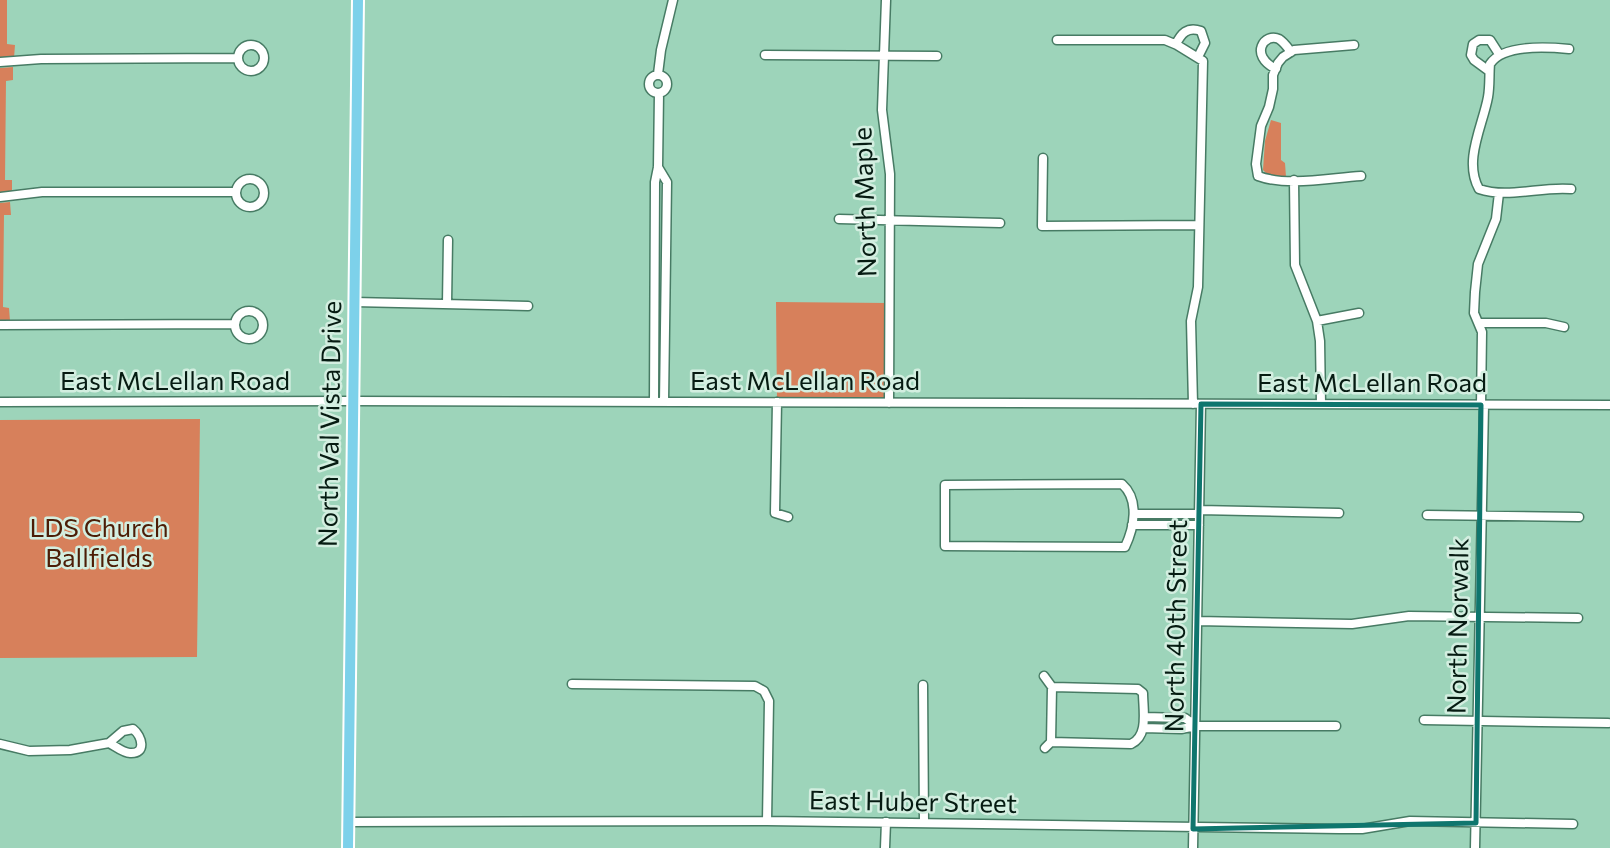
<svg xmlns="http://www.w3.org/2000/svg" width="1610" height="848" viewBox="0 0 1610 848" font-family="Commissioner,sans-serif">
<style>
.green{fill:#d7805b}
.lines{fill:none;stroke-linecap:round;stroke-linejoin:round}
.minor-casing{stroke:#477b64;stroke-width:11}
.major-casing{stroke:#fff;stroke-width:14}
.minor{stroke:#fff;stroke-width:8}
.major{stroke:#7dd1ea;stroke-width:10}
.marked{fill:none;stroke:#0f766e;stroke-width:5;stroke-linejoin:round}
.labels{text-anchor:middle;stroke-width:5;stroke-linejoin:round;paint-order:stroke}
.street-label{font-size:26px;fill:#061b12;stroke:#d3eee0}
.park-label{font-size:26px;fill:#4c1d06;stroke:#d3eee0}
</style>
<rect width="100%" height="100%" fill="#9dd4ba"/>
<!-- green -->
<path class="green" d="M0,0H7V44L15,45L14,58H0Z
M13,67V80L6,81L5,180H12V193H0V68Z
M1271,120L1281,123V160L1285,163L1286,177L1268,175L1263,170L1265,141Z
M10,202L11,215H4L3,307L9,308L10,321H0V203Z
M776,302L889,303V403L777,402Z
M200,419L197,657L0,658V420Z"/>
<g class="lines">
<defs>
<path id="minor" d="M886,0L882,110L890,174L889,403
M1057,40H1165L1177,45L1203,61L1198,287L1191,321L1193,404
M1176,44C1181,34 1187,26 1201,31L1205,43L1198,57
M238 58a13 13 0 1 1 26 0a13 13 0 1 1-26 0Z
M1354,45L1294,50L1283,57L1278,63L1273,75V89L1269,107L1261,126L1256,164L1258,176C1288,187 1329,178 1361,176
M1569,49C1548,47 1503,44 1490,64C1489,75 1490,86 1488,97C1483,125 1463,161 1479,189C1508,199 1541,186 1571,189
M765,55L937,56
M0,62L41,59L237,58
M1276,69C1248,55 1265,32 1279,39C1284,42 1288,48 1291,52
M1489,71L1474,60L1471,55L1473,44L1479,40H1490L1499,54
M658,74L661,50L673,0
M649 84a9 9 0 1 1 18 0a9 9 0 1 1-18 0Z
M1043,158L1042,226L1198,225
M658,167L667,182L664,402
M236 193a14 14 0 1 1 28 0a14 14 0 1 1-28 0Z
M1294,180L1295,265L1317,321L1320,341L1321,404
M0,197L42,192H236
M839,219L1000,223
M354,302L528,306
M447,304L448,240
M235 325a14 14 0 1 1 28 0a14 14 0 1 1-28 0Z
M1317,321L1359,313
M1480,323H1546L1564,327
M0,325L235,324
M0,402L353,401L1610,405
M654,402L655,182L658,167L659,93
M777,402L775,513L788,517
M1481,405L1482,332L1474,313L1475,292L1478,264L1496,219L1499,193
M1122,484C1140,500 1134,528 1125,547L945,546V485Z
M1199,510L1339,513
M1134,514H1199
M1427,515L1579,517
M1132,525H1199
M1197,621L1352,624L1409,616L1578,618
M1044,676L1052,687L1138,689L1143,693C1143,710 1149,736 1131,744L1051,742L1045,748
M572,684L755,686L764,691L769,701L767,821
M923,685L924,823
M1144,717L1185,718L1196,726
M1424,720L1608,723
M1143,728L1181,729L1196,726H1336
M1051,742L1052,687
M0,744L29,751L70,750L109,743L123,731L133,729C142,736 147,754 130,753C123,753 115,746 109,743
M348,822L767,821L1339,829H1362L1410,821L1573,824
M885,848L886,822
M1193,848L1201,404
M1475,848L1484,405"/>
<path id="major" d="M348,848L358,0"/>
</defs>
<!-- minor casing -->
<use href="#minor" class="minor-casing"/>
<!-- major casing -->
<use href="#major" class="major-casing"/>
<!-- minor -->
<use href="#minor" class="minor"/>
<!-- major -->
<use href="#major" class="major"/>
</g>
<!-- marked area -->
<path class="marked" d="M1201,404L1481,405L1476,823L1193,829Z"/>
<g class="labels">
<!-- street labels -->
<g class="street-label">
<text transform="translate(865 202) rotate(-92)" y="9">North Maple</text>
<text x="175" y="390">East McLellan Road</text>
<text x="805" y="390">East McLellan Road</text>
<text x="1372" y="392">East McLellan Road</text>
<text transform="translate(330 424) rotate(-89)" y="9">North Val Vista Drive</text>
<text transform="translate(1176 626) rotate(-89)" y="9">North 40th Street</text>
<text transform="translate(1458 626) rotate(-89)" y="9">North Norwalk</text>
<text transform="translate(913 802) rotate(1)" y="9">East Huber Street</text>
</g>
<!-- park labels -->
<g class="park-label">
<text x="99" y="537">LDS Church<tspan x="99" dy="30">Ballfields</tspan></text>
</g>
</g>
</svg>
